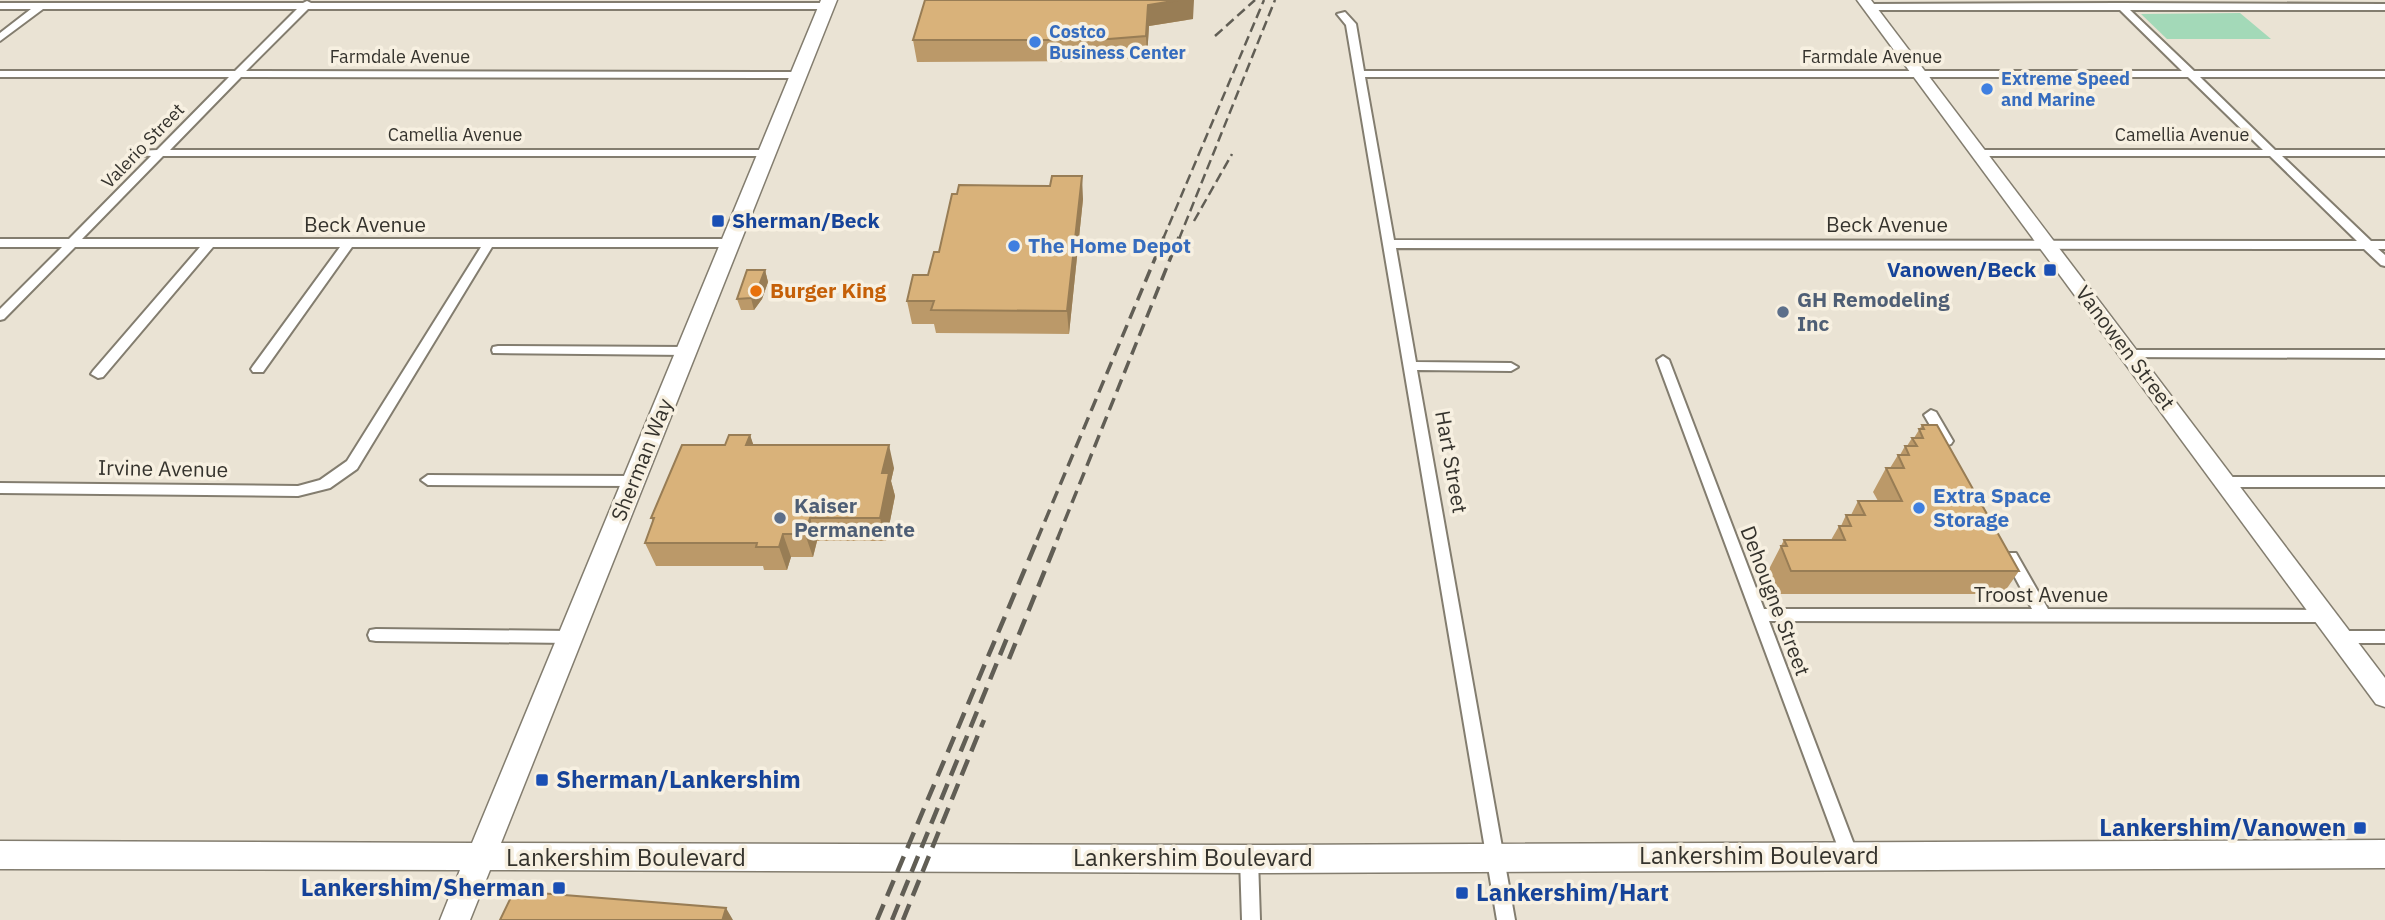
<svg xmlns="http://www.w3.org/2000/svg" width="2385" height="920" viewBox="0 0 2385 920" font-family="'IBM Plex Sans',sans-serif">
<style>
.green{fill:#a3d9b8}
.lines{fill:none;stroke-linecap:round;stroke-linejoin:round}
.minor-casing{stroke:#837d6f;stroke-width:4}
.secondary-casing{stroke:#837d6f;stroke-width:3}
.primary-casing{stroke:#837d6f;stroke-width:3}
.minor{fill:#fff;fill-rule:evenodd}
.secondary{fill:#fff;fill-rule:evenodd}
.primary{fill:#fff;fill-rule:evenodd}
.rail-far2{stroke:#615e55;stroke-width:2.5;stroke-dasharray:10 5;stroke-linecap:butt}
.rail-far1{stroke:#615e55;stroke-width:3.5;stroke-dasharray:13 7;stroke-linecap:butt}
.rail{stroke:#615e55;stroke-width:4.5;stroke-dasharray:17 9;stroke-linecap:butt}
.wall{fill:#bb9969}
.shaded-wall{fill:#987d55}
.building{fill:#d9b27a;stroke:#987d55;stroke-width:2}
.shop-dot{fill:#3f7fe0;stroke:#f7f0e1;stroke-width:2.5}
.transit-dot{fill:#1a4fb4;stroke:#f7f0e1;stroke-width:2.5}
.food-dot{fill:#e8710a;stroke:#f7f0e1;stroke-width:2.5}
.service-dot{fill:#5c6f8a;stroke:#f7f0e1;stroke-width:2.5}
.labels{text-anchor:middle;stroke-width:7;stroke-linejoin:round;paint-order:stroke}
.far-shop-label{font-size:18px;font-weight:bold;fill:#366cbe;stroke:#f7f0e1;text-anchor:start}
.far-street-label{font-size:18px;fill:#35332d;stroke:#f7f0e1}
.transit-label{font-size:21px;font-weight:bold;fill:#164399;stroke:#f7f0e1;text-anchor:start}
.street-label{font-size:21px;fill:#35332d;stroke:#f7f0e1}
.shop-label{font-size:21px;font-weight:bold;fill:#366cbe;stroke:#f7f0e1;text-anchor:start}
.food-label{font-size:21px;font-weight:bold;fill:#c56008;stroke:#f7f0e1;text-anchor:start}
.service-label{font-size:21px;font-weight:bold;fill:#4e5e75;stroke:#f7f0e1;text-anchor:start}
.near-transit-label{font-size:24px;font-weight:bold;fill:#164399;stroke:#f7f0e1;text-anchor:start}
.near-street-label{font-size:24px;fill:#35332d;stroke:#f7f0e1}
</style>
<rect width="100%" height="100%" fill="#eae3d4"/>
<!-- green -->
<path class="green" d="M2240,13L2271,39H2167L2141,14Z"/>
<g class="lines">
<defs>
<path id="minor" d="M307,1L311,3H827L832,6L827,9H308L246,71L799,72L804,75L799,78L241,77L170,150H767L772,153L767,156H163L82,239H731L737,243L731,247H492L357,469L330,488L298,496L0,493V483L298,486L320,480L347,461L481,247H352L263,372H253L251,369L253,366L340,247H213L103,377L98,378L91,374L93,371L200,247H75L4,319L0,320V309L62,247H0V239H69L151,156L139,155V151L157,150L229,77H0V71H235L297,9H43L0,41V33L31,9H0V3H303Z
M2121,3L2385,4V10H2130L2194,71H2385V77H2200L2275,150H2385V156H2282L2371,241H2385V249H2378L2385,255V266L2381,265L2364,249L1396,248L1416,362L1511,363L1518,367L1511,371L1417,370L1515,920H1497L1346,25L1337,14L1345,12L1356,24L1364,71H2182L2120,10H1870L1865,7L1870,4ZM1365,77H2188L2263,150H1978L1973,153L1978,156H2270L2357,241L1394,240Z
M498,346L687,347L693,351L687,355L493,353L492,350L493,347Z
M2129,350H2385V358L2124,357L2123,354Z
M1663,356L1669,360L1764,609H2032L2004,557L2006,553H2016L2048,609L2325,610L2331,612L2333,616L2331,620L2325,622L1769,621L1858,855L1855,861L1849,863L1843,861L1657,360Z
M1931,410L1936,412L1953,441L1951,444L1946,446L1941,444L1924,415Z
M428,475L634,476L641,481L634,486L428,485L421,480Z
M2225,477H2385V487H2225L2218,482Z
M376,629L570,631L576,632L578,637L576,642L570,643L376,641L370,640L368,635L370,630Z
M2340,631H2385V643H2340L2334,642L2332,637L2334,632Z
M1249,851L1255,853L1258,859L1260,920H1242L1240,859L1243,853Z"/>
<path id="secondary" d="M1857,0H1871L2385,678V707L2376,704Z"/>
<path id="primary" d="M821,0H837L501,843L1249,845L2385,840V868L1249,873L490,870L470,920H440L460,870L0,869V841L472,843Z"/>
</defs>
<!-- minor casing -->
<use href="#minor" class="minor-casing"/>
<!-- secondary casing -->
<use href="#secondary" class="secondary-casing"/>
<!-- primary casing -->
<use href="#primary" class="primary-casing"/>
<!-- minor -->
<use href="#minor" class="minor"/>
<!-- secondary -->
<use href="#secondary" class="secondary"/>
<!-- primary -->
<use href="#primary" class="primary"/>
<!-- rail-far2 -->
<path class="rail-far2" d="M1215,36L1255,0
M1194,221L1232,154
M1163,239L1264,0
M1179,239L1275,0"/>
<!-- rail-far1 -->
<path class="rail-far1" d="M1037,540L1164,237
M1057,540L1179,237"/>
<!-- rail -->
<path class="rail" d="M1009,659L1058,538
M877,920L1038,538
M892,920L1007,638
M903,920L984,720"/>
</g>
<!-- wall -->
<path class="wall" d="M1193,19L1149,26L1147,57L1097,61L917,62L913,40Z
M1083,199L1069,334L936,333L934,324H912L907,301L928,275L939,252Z
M765,270L768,282L762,299L754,310H741L737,299Z
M1922,425L2019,571L2003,594H1779L1769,569L1784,540H1831L1839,526H1841L1846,515H1851L1858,501H1878L1873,492L1886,468H1890L1898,455H1900L1905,446H1907L1912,438H1914Z
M750,435L753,445L894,468L891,481L895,496L886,541H817L813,557H791L787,570H764L763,566H656L645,543L653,521L651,518L725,445Z"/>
<!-- shaded-wall -->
<path class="shaded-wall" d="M1179,0H1194L1193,19L1149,26L1147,57L1146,36L1148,5Z
M1082,176L1083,199L1069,334L1067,311Z
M765,270L768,282L762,299L754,310L751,298Z
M750,435L758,458L746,445Z
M889,445L894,468L891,481L895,496L886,541L880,518L882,473Z
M810,518L817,541L813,557L805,534Z
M783,534L791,557L787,570L779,547Z
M726,908L733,920H724L723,918Z"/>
<!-- building -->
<path class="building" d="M925,0H1179L1148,5L1146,36L1096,40H913Z
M1052,176H1082L1067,311L931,310L934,301H907L913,275H928L934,252H939L952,194H957L959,185L1050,186Z
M747,270H765L758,288L751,298L737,299Z
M1922,425H1937L2019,571H1791L1781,546H1787L1784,540H1845L1839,526H1851L1846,515H1865L1858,501H1902L1886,468H1904L1898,455H1909L1905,446H1917L1912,438H1923L1919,429H1924Z
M729,435H750L746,445H889L882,473H889L880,518H810L805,534H783L779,547H756L757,543H645L654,518H651L682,445H725Z
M514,891L726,908L723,918H728L727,920H500Z"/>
<!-- markers -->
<g class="shop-dot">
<circle cx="1035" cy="42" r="7"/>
<circle cx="1987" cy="89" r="7"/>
<circle cx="1014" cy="246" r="7"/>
<circle cx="1919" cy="508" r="7"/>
</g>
<g class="transit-dot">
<rect x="711" y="214" width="14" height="14" rx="3.5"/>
<rect x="2043" y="263" width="14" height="14" rx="3.5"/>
<rect x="535" y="773" width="14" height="14" rx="3.5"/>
<rect x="2353" y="821" width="14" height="14" rx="3.5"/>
<rect x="552" y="881" width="14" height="14" rx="3.5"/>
<rect x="1455" y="886" width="14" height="14" rx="3.5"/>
</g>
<circle class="food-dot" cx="756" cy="291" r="7"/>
<g class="service-dot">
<circle cx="1783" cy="312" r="7"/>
<circle cx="780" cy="518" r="7"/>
</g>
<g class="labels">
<!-- far-shop labels -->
<g class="far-shop-label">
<text x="1049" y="38">Costco<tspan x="1049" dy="21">Business Center</tspan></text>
<text x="2001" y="85">Extreme Speed<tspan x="2001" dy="21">and Marine</tspan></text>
</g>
<!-- far-street labels -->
<g class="far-street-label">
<text x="400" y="63">Farmdale Avenue</text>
<text x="1872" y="63">Farmdale Avenue</text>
<text x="455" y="141">Camellia Avenue</text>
<text x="2182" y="141">Camellia Avenue</text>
<text transform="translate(143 146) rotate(-46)" y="6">Valerio Street</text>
</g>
<!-- transit labels -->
<g class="transit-label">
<text x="732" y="228">Sherman/Beck</text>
<text x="2036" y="277" text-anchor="end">Vanowen/Beck</text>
</g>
<!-- street labels -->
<g class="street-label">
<text x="365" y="232">Beck Avenue</text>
<text x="1887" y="232">Beck Avenue</text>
<text transform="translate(2125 348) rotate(53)" y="7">Vanowen Street</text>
<text transform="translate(642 460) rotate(-68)" y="7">Sherman Way</text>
<text transform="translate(1451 462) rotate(80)" y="7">Hart Street</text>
<text transform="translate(163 469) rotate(1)" y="7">Irvine Avenue</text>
<text x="2041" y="602">Troost Avenue</text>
<text transform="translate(1775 601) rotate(69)" y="7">Dehougne Street</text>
</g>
<!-- shop labels -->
<g class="shop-label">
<text x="1028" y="253">The Home Depot</text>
<text x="1933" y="503">Extra Space<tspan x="1933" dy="24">Storage</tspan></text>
</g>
<!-- food labels -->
<g class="food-label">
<text x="770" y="298">Burger King</text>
</g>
<!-- service labels -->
<g class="service-label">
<text x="1797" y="307">GH Remodeling<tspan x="1797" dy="24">Inc</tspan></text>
<text x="794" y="513">Kaiser<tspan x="794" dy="24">Permanente</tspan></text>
</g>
<!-- near-transit labels -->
<g class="near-transit-label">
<text x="556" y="788">Sherman/Lankershim</text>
<text x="2346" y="836" text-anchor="end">Lankershim/Vanowen</text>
<text x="545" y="896" text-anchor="end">Lankershim/Sherman</text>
<text x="1476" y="901">Lankershim/Hart</text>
</g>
<!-- near-street labels -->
<g class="near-street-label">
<text x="1759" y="864">Lankershim Boulevard</text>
<text x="626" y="866">Lankershim Boulevard</text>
<text x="1193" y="866">Lankershim Boulevard</text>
</g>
</g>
</svg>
